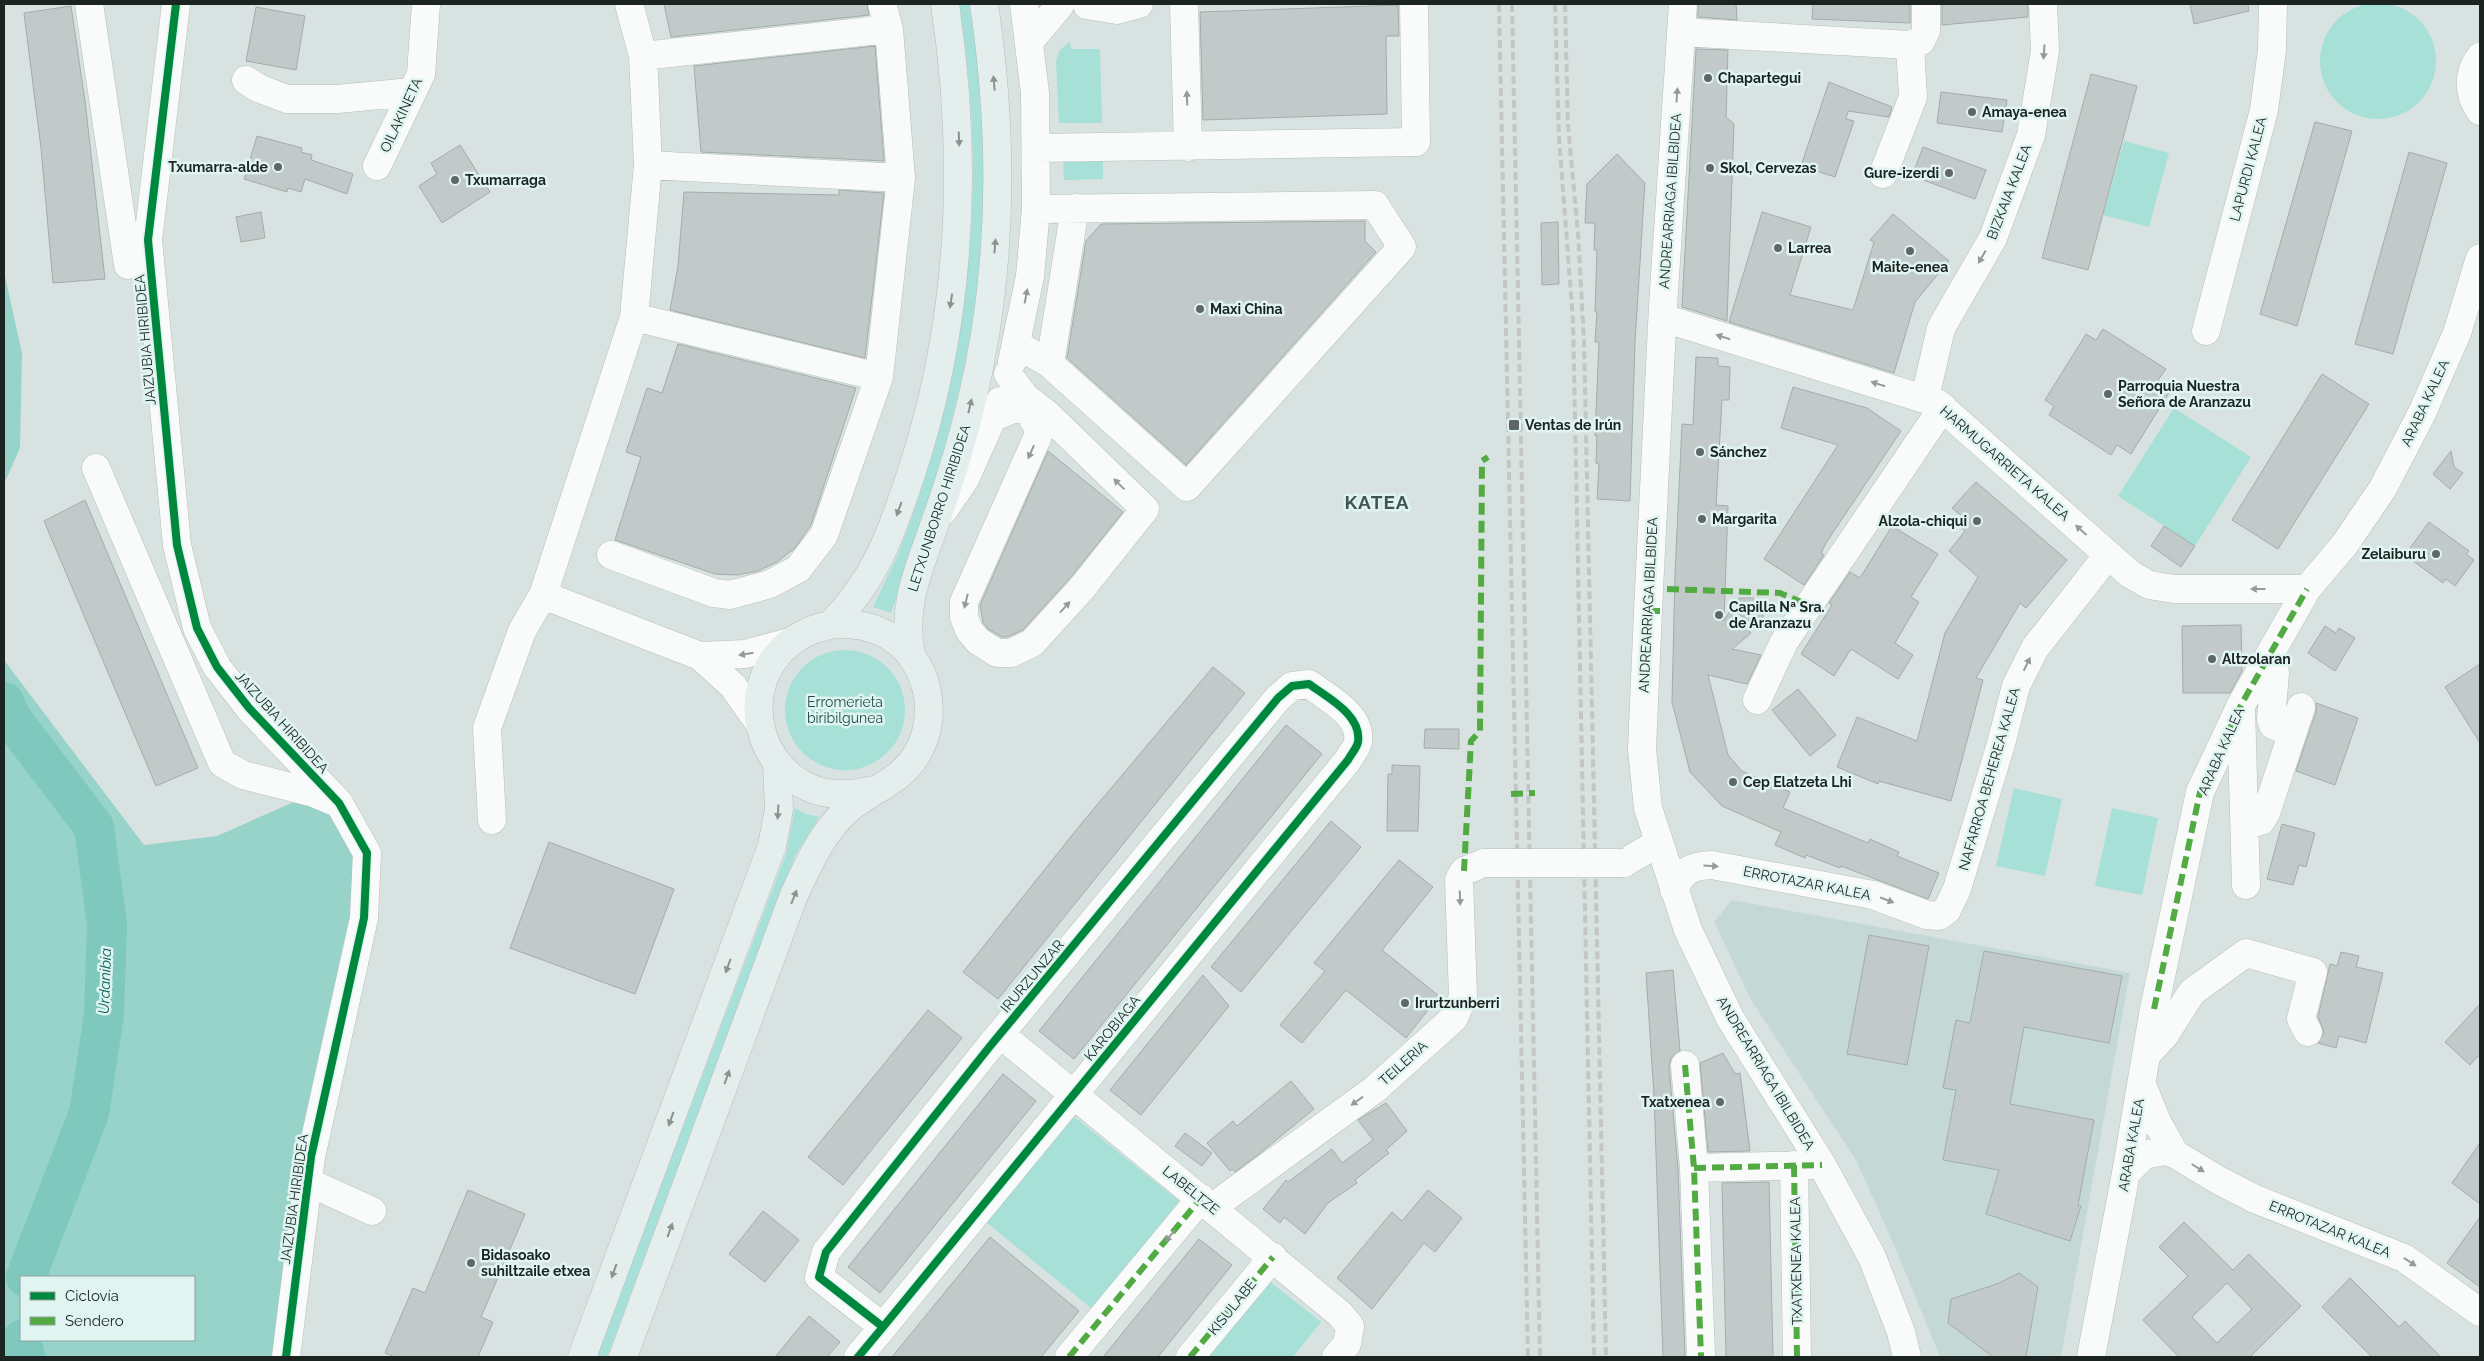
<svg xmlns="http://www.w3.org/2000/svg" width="2484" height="1361" viewBox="0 0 2484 1361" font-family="Raleway,sans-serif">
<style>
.built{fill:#c4d9d6}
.green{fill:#a6e0d7}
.forest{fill:#98d3ca;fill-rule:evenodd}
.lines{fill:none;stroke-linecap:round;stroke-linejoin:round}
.river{stroke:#7fc8bd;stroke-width:40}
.building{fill:#c1cac8;stroke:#a3acab;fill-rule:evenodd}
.minor-casing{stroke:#b6bfbd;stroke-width:29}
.major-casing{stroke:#b7bcbc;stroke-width:29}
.minor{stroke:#f9fbfa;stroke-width:28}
.major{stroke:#e4eeec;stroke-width:28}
.rail{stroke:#c4c6c6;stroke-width:4;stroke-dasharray:8 4;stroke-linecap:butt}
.minor-bridge-casing{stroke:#b6bfbd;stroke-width:29;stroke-linecap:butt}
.minor-bridge{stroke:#f9fbfa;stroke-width:28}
.quiet{stroke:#52aa43;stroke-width:6;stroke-dasharray:12 6;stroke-linecap:butt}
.cycleway-casing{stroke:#e0f5f1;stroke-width:11}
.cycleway{stroke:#00873e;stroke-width:8}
.oneway{fill:#969a99}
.oneway2{fill:#8a9391}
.poi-dot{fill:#5e6765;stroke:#e0f5f1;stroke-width:2}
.labels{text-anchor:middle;stroke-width:5;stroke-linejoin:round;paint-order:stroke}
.poi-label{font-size:14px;font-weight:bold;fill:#1c2422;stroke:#e0f5f1;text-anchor:start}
.street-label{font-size:14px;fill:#1c2422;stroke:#e0f5f1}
.park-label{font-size:14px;fill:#224e48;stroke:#e0f5f1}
.water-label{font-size:15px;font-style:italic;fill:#0b6057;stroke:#e0f5f1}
.district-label{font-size:19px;font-weight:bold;letter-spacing:1px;fill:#435552;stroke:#e0f5f1}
</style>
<rect width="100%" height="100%" fill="#d8e3e1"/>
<!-- built -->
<path class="built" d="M1732,900L2130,973L2061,1357H1940L1897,1252L1856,1160L1751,1000L1714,922Z"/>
<!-- green -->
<path class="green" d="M2320 61a58 58 0 1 1 116 0a58 58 0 1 1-116 0Z
M958,4H972C980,70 987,137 985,204C980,348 938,479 891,613L873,607C881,589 891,571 899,552C966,380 992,187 958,4Z
M1070,41L1071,49H1100L1102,123H1059L1056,61L1059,51Z
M2124,141L2169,153L2149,227L2103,215Z
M1103,161V179L1064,180L1063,162Z
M2174,408L2251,457L2195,546L2118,496Z
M785 710a60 60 0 1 1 120 0a60 60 0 1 1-120 0Z
M2014,788L2062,799L2045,876L1996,866Z
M795,808L806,814L819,817L795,856L607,1357H596L786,854Z
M2112,808L2158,818L2142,895L2095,886Z
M1072,1115L1179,1201L1092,1309L986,1222Z
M1269,1281L1321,1322L1293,1357H1209Z"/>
<!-- forest -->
<path class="forest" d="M4,272L22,353L20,448L4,484Z
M4,660L144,845L217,836L314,793L367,853L286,1357H4ZM21,1277H194V1340H21Z"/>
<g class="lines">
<!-- river -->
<path class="river" d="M4,702L11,718L94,827L107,925L104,1015L89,1113L26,1277
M22,1340L25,1357"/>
</g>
<!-- building -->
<path class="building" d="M664,4H867L869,15L671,37Z
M1698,4H1736L1737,20L1698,17Z
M1813,4H1910V23L1812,19Z
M1942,4H2028V17L1942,25Z
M2190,4H2248L2249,11L2194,24Z
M1398,5L1399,36H1386L1387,114L1203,120L1200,12Z
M71,6L85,101L105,279L53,283L41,148L24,13Z
M256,7L305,16L296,70L246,61Z
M875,46L884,161L701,152L694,66Z
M1696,49L1728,50L1726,117L1734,124L1727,321L1682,307Z
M2091,74L2137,86L2088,270L2042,258Z
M1829,82L1892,107L1889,117L1848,111L1846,119L1854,121L1835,177L1801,166Z
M1941,92L2007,100L2002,132L1937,123Z
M2315,122L2352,131L2297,326L2260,314Z
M257,136L302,148L301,152L312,155L311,160L353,174L347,194L305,179L301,192L288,188L287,192L244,179Z
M460,145L490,192L442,223L419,186L437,174L431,163Z
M1923,147L1986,170L1975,199L1912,176Z
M2409,152L2447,163L2393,354L2355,344Z
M1617,154L1645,183L1635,343L1630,501L1597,499L1599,464L1596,463L1597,436H1595L1599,342H1595L1597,312H1595L1597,250H1594L1595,223H1585L1587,184Z
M839,190L884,193L865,358L670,310L678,266L684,192L839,195Z
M261,212L265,238L241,242L236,217Z
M1762,212L1811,227L1790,295L1853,310L1874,242L1870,240L1893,214L1949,261L1915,302L1894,373L1729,322Z
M1365,221V241L1376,252L1186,465L1067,358L1086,241L1101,224Z
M1558,222L1559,284L1542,285L1541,223Z
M2103,329L2166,369L2158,380L2172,388L2131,454L2117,445L2111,455L2049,415L2054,406L2045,400L2086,334L2096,340Z
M678,344L856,388L811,525L795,548L777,562L758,571L737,575L715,574L615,540L641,457L626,452L647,388L662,393Z
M1696,357L1718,358V366L1730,367L1729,400H1722L1716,505L1728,506L1724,621L1731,609L1751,633L1732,649L1761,655L1747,684L1708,675L1728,755L1742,771L1790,792L1783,808L1868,843L1870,839L1899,852L1897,856L1939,873L1928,899L1841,866L1840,868L1806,855L1805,858L1775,845L1781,832L1722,806L1690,772L1672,702L1675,574L1682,424L1693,425Z
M2322,374L2369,404L2278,549L2232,520Z
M1793,387L1867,408L1901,431L1826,543L1821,553L1824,555L1804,585L1764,559L1838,445L1781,428Z
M1048,451L1123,512L1070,578L1023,630L1007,637H1002L988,629L983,622L980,605Z
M2451,451L2454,467L2463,473L2450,489L2433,474Z
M1976,482L2067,560L2026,608L2020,603L1976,678L1983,680L1951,801L1879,781L1878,784L1837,767L1857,717L1917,741L1945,633L1978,577L1949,551L1965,531L1958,525L1963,517L1952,508Z
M85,500L198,768L156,786L44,521Z
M2429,522L2469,551L2466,554L2474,560L2455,586L2446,579L2443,583L2405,555Z
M1892,526L1938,554L1911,597L1919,602L1895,643L1913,655L1898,679L1851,649L1834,676L1801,654L1832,605L1829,603L1850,572L1860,578Z
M2164,526L2195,546L2181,567L2151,546Z
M1739,598H1753L1763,608V630L1731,609Z
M2241,625L2242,671L2230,693H2183L2182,626Z
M2325,626L2336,633L2339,628L2355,638L2335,671L2308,653Z
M2480,664V743L2445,687Z
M1213,667L1245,693L998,999L963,972L1081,824Z
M1798,689L1836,735L1810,756L1772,710Z
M2316,703L2358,718L2335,785L2296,771L2316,712Z
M1286,725L1322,754L1074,1059L1039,1031Z
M1425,729H1459V749L1424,748Z
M1392,765L1420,766L1418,831H1387L1388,774H1392Z
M1331,821L1361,847L1241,992L1211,967Z
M2282,824L2315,833L2306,867L2299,865L2293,885L2267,879Z
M549,842L674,889L635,994L510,948Z
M1399,860L1433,887L1382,950L1439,996L1406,1038L1346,990L1302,1043L1280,1025L1325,971L1314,963Z
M1869,935L1929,946L1907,1065L1847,1054Z
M1984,951L2122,976L2109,1043L2024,1027L2010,1104L2094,1120L2078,1205L2081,1206L2070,1241L1986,1214L1999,1170L1943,1160L1956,1090L1943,1088L1956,1020L1970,1023Z
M2341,952L2359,956L2356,967L2383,973L2366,1043L2339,1036L2336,1048L2318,1043L2324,1032L2318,1017L2330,964L2337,966Z
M1673,970L1680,1051L1671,1058L1669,1066L1678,1169L1685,1357H1663L1654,1095L1646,973Z
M1203,975L1229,1006L1141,1115L1110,1090Z
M2480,1004V1054L2470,1065L2445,1042Z
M928,1010L962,1038L843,1185L808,1157Z
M1723,1053L1735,1074L1740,1073L1750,1151L1708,1152L1700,1063Z
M1003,1074L1036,1101L880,1293L848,1267Z
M1291,1081L1314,1109L1259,1154L1235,1172L1232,1169L1230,1171L1207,1143L1233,1121L1237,1126Z
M1386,1103L1407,1131L1386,1150L1389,1153L1355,1180L1357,1183L1328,1203L1305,1234L1284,1217L1280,1223L1263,1209L1286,1180L1288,1182L1332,1149L1342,1163L1373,1140L1358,1120Z
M1185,1133L1212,1153L1202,1166L1175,1146Z
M2480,1143V1204L2452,1183Z
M1769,1182L1773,1357H1726L1722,1183Z
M468,1190L525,1214L481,1317L493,1322L478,1357H395L385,1353L413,1288L425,1293Z
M1428,1190L1462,1218L1435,1252L1424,1243L1372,1309L1337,1278L1392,1212L1402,1221Z
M763,1211L799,1240L765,1282L729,1254Z
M2480,1217V1287L2447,1263Z
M2184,1222L2233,1270L2249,1254L2301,1306L2250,1357H2179L2143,1320L2188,1276L2159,1247ZM2227,1283L2252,1309L2217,1343L2192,1317Z
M990,1237L1079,1311L1041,1357H892Z
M1199,1239L1232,1265L1158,1357H1103Z
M2019,1273L2038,1287L2026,1357H1993L1948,1323L1951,1299L1997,1284Z
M2350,1278L2399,1327L2405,1321L2441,1357H2372L2322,1307Z
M809,1316L840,1342L827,1357H775Z"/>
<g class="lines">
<defs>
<path id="minor" d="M89,4L128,265
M176,4L148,240L177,545L197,628L217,667L249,708L339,803L367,853L364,918L311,1157L286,1357
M1184,4L1188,147
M1683,4L1663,306L1648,611L1642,749L1648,808L1688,930L1730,1018L1822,1165L1872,1257L1901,1332L1907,1357
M1087,5L1117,10L1139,4
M1681,32L1910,45L1921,41L1926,31V4
M1029,42L1060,5
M643,56L889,29
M2480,57C2467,74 2468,94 2480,111
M246,80L258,88L287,99H337L412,92
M1036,148L1416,142L1414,4
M648,165L901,178
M377,166L421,74L426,4
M1883,174L1913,97L1910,45
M634,317L879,377
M1663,318L1937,403L2130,574L2149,585L2174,589H2307
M2206,331L2264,110L2272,50L2273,4
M1016,344L1050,364L1187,487L1402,247L1375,205L1036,209
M1012,362L1030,276L1036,209L1035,93L1024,4
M1050,364L1075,208
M1925,398L1941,328L1993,238L2031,135L2045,51L2043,4
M992,418L1015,408L1028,411L1038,427V436L964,602V617L969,630L978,641L997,653H1011L1032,643L1082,588L1145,509L1047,414L1025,397L1008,374
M96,468L222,763L243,775L314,793L333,801
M943,511L965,479L1000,401
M611,555L714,593L730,595L770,584L798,569L824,535L879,377L901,178L889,29L882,4
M543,595L700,656L733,686L759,723
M2272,650L2275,673L2271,719L2273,725L2292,732
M700,656L745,654L790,642
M1757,700L1784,642L1943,407
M2241,707L2246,885
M492,820L487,728L522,631L543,595L634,317L648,165L643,56L629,4
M2245,826L2261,821L2266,813L2301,707
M1624,863L1658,843
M1674,890C1683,870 1691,866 1712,865L1873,895L1927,915L1939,916L1947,910L1957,889L2001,744L2016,686L2035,648L2108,555
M1000,1034L1340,1314L1350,1326L1347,1344L1336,1357
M2147,1054L2164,1036L2192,992L2246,953L2313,972L2301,1019L2308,1032
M1685,1065L1694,1168L1701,1357
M2142,1085L2158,1124L2175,1154
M1794,1165L1797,1357
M1694,1168L1812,1165
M2126,1173L2144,1155L2164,1151L2175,1154L2218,1180L2255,1199L2404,1258L2480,1312
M308,1182L372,1211
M1214,1209L1225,1198L1375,1089L1454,1018L1463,997L1459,880L1464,871L1484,863
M858,1357L883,1327L1348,760C1351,754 1357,748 1358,742C1362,715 1328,698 1309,684L1292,686L1278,698L991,1045L826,1252L819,1277L883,1327
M1069,1357L1201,1198
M1190,1357L1273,1257
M2091,1357L2126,1173L2154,1009L2200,792L2241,705L2307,589L2345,544L2383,488L2422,413L2457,333L2480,258"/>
<path id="major" d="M831,624C875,581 891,534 910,477C962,322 969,165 945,4
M911,655C901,603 920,568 936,520C949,483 961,446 970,408C1003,276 1004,138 984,4
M582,1357L772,846L779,809L777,764
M623,1357L794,895C808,865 821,835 845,812C859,799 876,791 892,780C933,753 940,696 912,657C896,634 867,623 840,624C815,625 790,638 775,658C742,702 761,767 810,788C831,797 852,795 873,790"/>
</defs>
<!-- minor casing -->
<use href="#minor" class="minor-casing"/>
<!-- major casing -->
<use href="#major" class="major-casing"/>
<!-- minor -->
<use href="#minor" class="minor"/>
<!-- major -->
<use href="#major" class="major"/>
<!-- rail -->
<path class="rail" d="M1499,4L1528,1357
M1512,4L1540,1357
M1555,4L1559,138L1573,320L1594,1357
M1565,4L1568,125L1578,233L1584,341L1606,1357"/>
<defs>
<path id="minor-bridge" d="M1484,863H1624"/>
</defs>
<!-- minor-bridge casing -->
<use href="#minor-bridge" class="minor-bridge-casing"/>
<!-- minor-bridge -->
<use href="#minor-bridge" class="minor-bridge"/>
<!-- quiet -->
<path class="quiet" d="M1667,589L1780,593L1809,605
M1648,611H1666
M1511,794L1535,793
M1464,871L1471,741L1480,731L1482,461L1488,457
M2154,1009L2200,792L2241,705L2307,589
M1685,1065L1694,1168L1701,1357
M1794,1165L1797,1357
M1694,1168L1822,1165
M1069,1357L1201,1198
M1190,1357L1273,1257"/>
<defs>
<path id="cycleway" d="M176,4L148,240L177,545L197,628L217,667L249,708L339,803L367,853L364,918L311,1157L286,1357
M858,1357L883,1327L1348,760C1351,754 1357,748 1358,742C1362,715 1328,698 1309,684L1292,686L1278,698L991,1045L826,1252L819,1277L883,1327"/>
</defs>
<!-- cycleway casing -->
<use href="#cycleway" class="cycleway-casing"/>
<!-- cycleway -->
<use href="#cycleway" class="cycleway"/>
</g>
<!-- one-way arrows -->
<defs><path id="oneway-solid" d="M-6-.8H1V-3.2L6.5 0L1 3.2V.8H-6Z" transform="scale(1.25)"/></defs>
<g class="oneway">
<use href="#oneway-solid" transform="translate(2044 52) rotate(94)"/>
<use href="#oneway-solid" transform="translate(1677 95) rotate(-86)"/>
<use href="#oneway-solid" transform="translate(1187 98) rotate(-92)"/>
<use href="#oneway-solid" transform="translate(1982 257) rotate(120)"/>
<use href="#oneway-solid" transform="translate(1026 296) rotate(-79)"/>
<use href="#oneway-solid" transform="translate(1723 337) rotate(-163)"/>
<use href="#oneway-solid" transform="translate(1878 384) rotate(-163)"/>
<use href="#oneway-solid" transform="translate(1031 452) rotate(114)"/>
<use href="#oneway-solid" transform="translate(1119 484) rotate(-136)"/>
<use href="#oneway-solid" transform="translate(2081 530) rotate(-138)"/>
<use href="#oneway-solid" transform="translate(2258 589) rotate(180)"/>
<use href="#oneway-solid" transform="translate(966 601) rotate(104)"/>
<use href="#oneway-solid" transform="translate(1065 607) rotate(-48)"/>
<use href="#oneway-solid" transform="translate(746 654) rotate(171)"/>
<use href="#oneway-solid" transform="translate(2027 664) rotate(-64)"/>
<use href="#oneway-solid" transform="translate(1711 866) rotate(3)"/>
<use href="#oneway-solid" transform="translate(1460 898) rotate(88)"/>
<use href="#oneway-solid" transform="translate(1887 900) rotate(21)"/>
<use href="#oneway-solid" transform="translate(1357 1101) rotate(144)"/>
<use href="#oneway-solid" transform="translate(2198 1168) rotate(32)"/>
<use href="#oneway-solid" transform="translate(1170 1236) rotate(130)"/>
<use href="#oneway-solid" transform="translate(2410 1262) rotate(34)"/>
</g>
<g class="oneway2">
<use href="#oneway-solid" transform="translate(994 83) rotate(-95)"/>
<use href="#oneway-solid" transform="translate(959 139) rotate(88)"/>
<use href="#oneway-solid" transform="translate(995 246) rotate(-85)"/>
<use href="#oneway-solid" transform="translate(951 301) rotate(99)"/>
<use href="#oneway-solid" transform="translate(970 406) rotate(-77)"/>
<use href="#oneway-solid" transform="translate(899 509) rotate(110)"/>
<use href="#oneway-solid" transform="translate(778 812) rotate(93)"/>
<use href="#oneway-solid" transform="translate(794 897) rotate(-68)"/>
<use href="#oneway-solid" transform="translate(728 966) rotate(110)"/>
<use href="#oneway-solid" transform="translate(727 1077) rotate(-70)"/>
<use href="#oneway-solid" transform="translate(671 1119) rotate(110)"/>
<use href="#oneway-solid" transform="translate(670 1230) rotate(-70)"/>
<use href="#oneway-solid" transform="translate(614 1271) rotate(110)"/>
</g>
<!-- markers -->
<g class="poi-dot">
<circle cx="1708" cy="78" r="5"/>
<circle cx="1972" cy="112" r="5"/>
<circle cx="278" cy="167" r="5"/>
<circle cx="1710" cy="168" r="5"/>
<circle cx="1949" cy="173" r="5"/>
<circle cx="455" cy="180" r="5"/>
<circle cx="1778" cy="248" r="5"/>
<circle cx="1910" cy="251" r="5"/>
<circle cx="1200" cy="309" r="5"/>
<circle cx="2108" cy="394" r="5"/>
<rect x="1508" y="419" width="12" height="12" rx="2.5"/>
<circle cx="1700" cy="452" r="5"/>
<circle cx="1702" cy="519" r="5"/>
<circle cx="1977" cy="521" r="5"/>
<circle cx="2436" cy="554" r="5"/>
<circle cx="1719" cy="615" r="5"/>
<circle cx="2212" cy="659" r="5"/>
<circle cx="1733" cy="782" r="5"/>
<circle cx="1405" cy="1003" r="5"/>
<circle cx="1720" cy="1102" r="5"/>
<circle cx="471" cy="1263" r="5"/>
</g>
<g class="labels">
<!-- poi labels -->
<g class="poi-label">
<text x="1718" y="83">Chapartegui</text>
<text x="1982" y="117">Amaya-enea</text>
<text x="268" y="172" text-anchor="end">Txumarra-alde</text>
<text x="1720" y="173">Skol, Cervezas</text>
<text x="1939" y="178" text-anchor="end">Gure-izerdi</text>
<text x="465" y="185">Txumarraga</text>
<text x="1788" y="253">Larrea</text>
<text x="1910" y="272" text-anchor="middle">Maite-enea</text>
<text x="1210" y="314">Maxi China</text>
<text x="2118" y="391">Parroquia Nuestra<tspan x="2118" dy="16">Señora de Aranzazu</tspan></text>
<text x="1525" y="430">Ventas de Irún</text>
<text x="1710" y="457">Sánchez</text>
<text x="1712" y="524">Margarita</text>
<text x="1967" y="526" text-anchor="end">Alzola-chiqui</text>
<text x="2426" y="559" text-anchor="end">Zelaiburu</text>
<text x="1729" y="612">Capilla Nª Sra.<tspan x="1729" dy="16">de Aranzazu</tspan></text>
<text x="2222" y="664">Altzolaran</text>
<text x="1743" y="787">Cep Elatzeta Lhi</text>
<text x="1415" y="1008">Irurtzunberri</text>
<text x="1710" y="1107" text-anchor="end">Txatxenea</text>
<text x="481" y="1260">Bidasoako<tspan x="481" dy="16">suhiltzaile etxea</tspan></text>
</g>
<!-- street labels -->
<g class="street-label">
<text transform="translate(401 115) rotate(-65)" y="5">OILAKINETA</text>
<text transform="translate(2248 169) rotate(-75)" y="5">LAPURDI KALEA</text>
<text transform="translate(2009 192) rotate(-69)" y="5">BIZKAIA KALEA</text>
<text transform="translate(1670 201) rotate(-86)" y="5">ANDREARRIAGA IBILBIDEA</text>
<text transform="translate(145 340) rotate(-95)" y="5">JAIZUBIA HIRIBIDEA</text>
<text transform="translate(2425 403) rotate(-65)" y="5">ARABA KALEA</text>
<text transform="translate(2005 463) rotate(41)" y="5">HARMUGARRIETA KALEA</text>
<text transform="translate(939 508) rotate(-72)" y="5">LETXUNBORRO HIRIBIDEA</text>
<text transform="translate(1648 605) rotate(-87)" y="5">ANDREARRIAGA IBILBIDEA</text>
<text transform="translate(282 722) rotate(48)" y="5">JAIZUBIA HIRIBIDEA</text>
<text transform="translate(2221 751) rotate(-66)" y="5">ARABA KALEA</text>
<text transform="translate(1989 779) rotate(-74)" y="5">NAFARROA BEHEREA KALEA</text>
<text transform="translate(1807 883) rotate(11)" y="5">ERROTAZAR KALEA</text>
<text transform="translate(1032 976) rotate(-50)" y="5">IRURZUNZAR</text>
<text transform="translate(1112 1028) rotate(-51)" y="5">KAROBIAGA</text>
<text transform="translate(1403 1063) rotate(-42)" y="5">TEILERIA</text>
<text transform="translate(1766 1073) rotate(59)" y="5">ANDREARRIAGA IBILBIDEA</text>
<text transform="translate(2131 1145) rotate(-80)" y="5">ARABA KALEA</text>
<text transform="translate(1191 1190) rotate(39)" y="5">LABELTZE</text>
<text transform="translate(294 1199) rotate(-82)" y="5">JAIZUBIA HIRIBIDEA</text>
<text transform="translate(2330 1229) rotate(22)" y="5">ERROTAZAR KALEA</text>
<text transform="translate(1796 1261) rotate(-91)" y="5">TXATXENEA KALEA</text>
<text transform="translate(1232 1307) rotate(-51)" y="5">KISULABE</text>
</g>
<!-- park labels -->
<g class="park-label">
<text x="845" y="707">Erromerieta<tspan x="845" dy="16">biribilgunea</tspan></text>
</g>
<!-- water labels -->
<g class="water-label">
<text transform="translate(105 981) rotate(-88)" y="5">Urdanibia</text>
</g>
<!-- district labels -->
<g class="district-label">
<text x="1377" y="509">KATEA</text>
</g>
</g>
<!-- border -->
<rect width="2484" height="1361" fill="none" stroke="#1c2422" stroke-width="10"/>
<!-- legend -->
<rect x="20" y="1276" width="175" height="65" fill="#e0f5f1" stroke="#92a19e"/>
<rect x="30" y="1292" width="25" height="8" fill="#00873e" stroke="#92a19e"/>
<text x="65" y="1301" font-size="15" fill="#1c2422">Ciclovía</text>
<rect x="30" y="1317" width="25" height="8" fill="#52aa43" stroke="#92a19e"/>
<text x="65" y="1326" font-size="15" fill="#1c2422">Sendero</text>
</svg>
